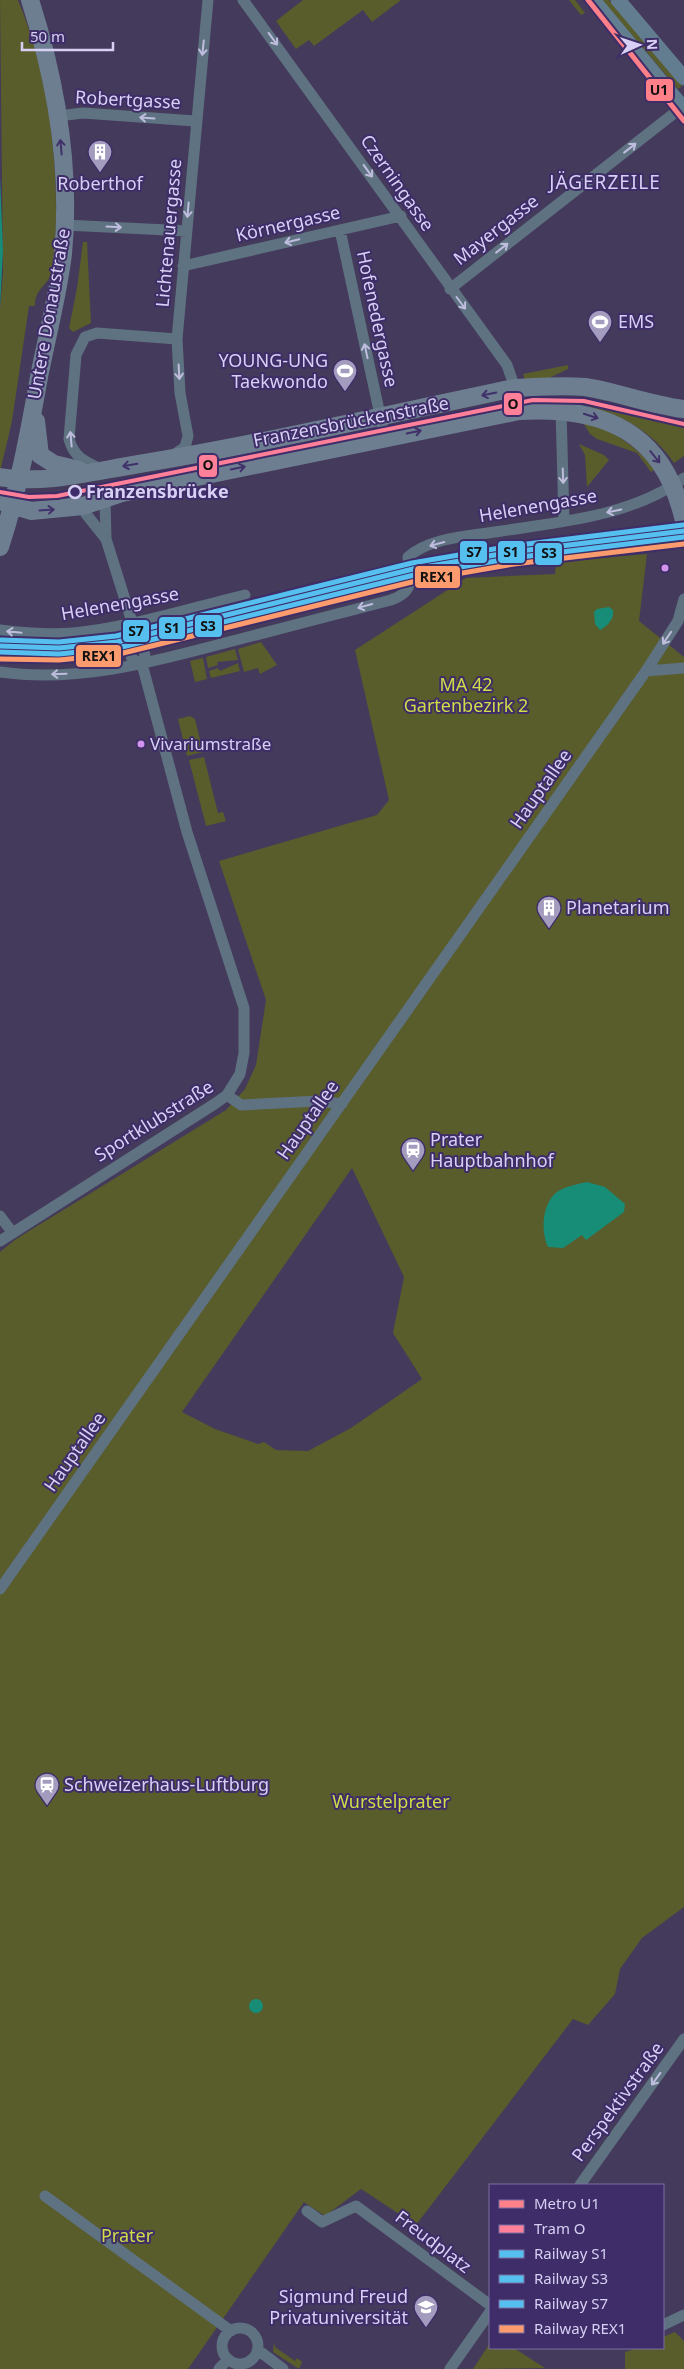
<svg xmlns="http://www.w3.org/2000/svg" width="684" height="2369" viewBox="0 0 684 2369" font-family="'Noto Sans',sans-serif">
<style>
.green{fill:#595c2b;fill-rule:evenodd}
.water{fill:#178d78}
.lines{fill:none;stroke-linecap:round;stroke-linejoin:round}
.street{stroke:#5f7282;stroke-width:11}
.secondary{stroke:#637d90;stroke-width:15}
.primary{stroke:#6e7e91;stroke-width:18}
.rail-1-casing{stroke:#3e2d68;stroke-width:9}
.rail-2-casing{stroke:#3e2d68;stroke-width:9}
.rail-3-casing{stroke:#3e2d68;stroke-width:9}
.rail-4-casing{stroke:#3e2d68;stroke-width:9}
.rail-1{stroke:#55c0f0;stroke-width:5}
.rail-2{stroke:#55c0f0;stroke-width:5}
.rail-3{stroke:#55c0f0;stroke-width:5}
.rail-4{stroke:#fc9b6d;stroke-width:5}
.tram-1-casing{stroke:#3e2d68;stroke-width:8}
.tram-1{stroke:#ff8098;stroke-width:4}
.metro-1-casing{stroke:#3e2d68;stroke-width:9}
.metro-1{stroke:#ff8088;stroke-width:5}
.oneway{stroke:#bfbddd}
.oneway2{stroke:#40316a}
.stop-dot{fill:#3e2d68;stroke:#d7d0f4;stroke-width:2.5}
.bus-dot{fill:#d193ec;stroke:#3e2d68;stroke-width:2}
.labels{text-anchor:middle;stroke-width:4;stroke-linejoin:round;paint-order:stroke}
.bus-label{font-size:17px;fill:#d7d0f4;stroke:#3e2d68;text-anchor:start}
.street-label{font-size:18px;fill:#d7d0f4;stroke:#3e2d68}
.poi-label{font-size:18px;fill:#d7d0f4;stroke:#3e2d68;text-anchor:start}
.stop-label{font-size:18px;font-weight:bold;fill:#d7d0f4;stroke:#3e2d68;text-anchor:start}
.park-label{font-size:18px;fill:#d0dd48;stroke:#3e2d68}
.neighbourhood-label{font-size:19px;letter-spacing:1px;fill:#d7d0f4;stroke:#3e2d68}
.line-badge{stroke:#3e2d68;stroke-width:2}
.pale-badge-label{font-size:14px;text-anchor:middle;font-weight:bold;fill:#111}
</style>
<rect width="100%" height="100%" fill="#443a5b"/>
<!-- green -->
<path class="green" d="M0,0H18C50,77 61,175 54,258C54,264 53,272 50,277C44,287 34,292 35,306H29L12,421L0,472V308L3,272Z
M303,0H401L372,22L363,10L314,46L309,40L296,49L276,21Z
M569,0H575L585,13L581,15Z
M602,0H609L682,86L678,89Z
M83,242H87L91,323L73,332L69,328L77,288Z
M568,365V369L549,378L525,380L523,374Z
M587,405L684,427V456L674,463C660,442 640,426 616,416C608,413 592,410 587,405Z
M582,421H588C619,436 632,443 655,469L651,472L637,453L597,439L590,434Z
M579,444L604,455L609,460L587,487L585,455Z
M647,554L639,621L684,657V1907L642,1938L620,1969L615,1994L588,2025L573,2019L416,2225L361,2189L325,2216L304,2202L188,2369H0V1252L16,1239L226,1110L245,1089L256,1065L266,1000L219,861L377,815L389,800L355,650L466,578L555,574L556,562ZM352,1168L404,1277L393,1333L422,1379L351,1428L308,1451L276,1450L264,1442L258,1444L215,1429L182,1412Z
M261,642L277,665L260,674L258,668L244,672L238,649Z
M235,649L238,660L217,662L218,665L208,668L206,657Z
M203,658L207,679L195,682L190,661Z
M238,663L240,671L211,678L209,671L218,668L220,671Z
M190,716L195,719L203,752L187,756L178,719Z
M204,757L218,813L223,812L226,821L206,826L189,760Z
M675,2332L684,2341V2369H625V2352L638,2348H663V2337Z
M274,2342L275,2347L295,2361L297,2358L302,2362L299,2369L273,2352Z
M490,2343V2348H514L545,2368L473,2369Z"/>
<!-- water -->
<path class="water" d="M0,177L3,250L0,308Z
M609,607L613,610C615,618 607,627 600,630L595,624L594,612L597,609Z
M587,1182L605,1187L625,1204L624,1212L586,1240L582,1235L563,1248L548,1247C540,1231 542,1200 560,1190C568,1186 578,1184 587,1182Z
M249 2006a7 7 0 1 1 14 0a7 7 0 1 1-14 0Z"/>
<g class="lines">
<!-- street -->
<path class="street" d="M243,0L507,365L515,388
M58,116L83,113L195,121
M65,225L187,231
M340,230L385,438
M183,266L401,216
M450,289L682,107
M561,409L564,521
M172,456L185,447L188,436L180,393L177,339L208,0
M103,470C86,462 74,458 69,439L76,355L85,337L97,333L177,339
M105,499L106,539
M132,622L124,630L132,659L142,664
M0,630C24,633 49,635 73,633C128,628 191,608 245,595
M646,671L684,668
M0,672C76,683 149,663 221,644C278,629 334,615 391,600C416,591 409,580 408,557C429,538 467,536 495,532C559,522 630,517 684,478
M227,1095L241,1105L319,1101L342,1104
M0,1216L12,1232
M0,1241L216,1103L227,1095L240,1074L244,1053V1008L187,832L142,664L145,656L139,626L132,622L106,539L86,514L83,506
M0,1589L646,671L678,621L684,599
M580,2185L684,2039
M45,2196L231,2331
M307,2211L322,2222L356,2206L490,2305
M663,2325L684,2315
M222 2346a18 18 0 1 1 36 0a18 18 0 1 1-36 0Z
M258,2350L283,2369
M219,2369L228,2359
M450,2369L490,2312"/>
<!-- secondary -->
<path class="secondary" d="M593,0L684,109
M618,0L684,78"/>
<!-- primary -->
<path class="primary" d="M36,421L40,455L54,464L79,470
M0,477C45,485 94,471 139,464C265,443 390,414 515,388C538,387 561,385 585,387C618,392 650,405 684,409
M0,501L31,511L83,506L122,493L187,479L519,411C606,406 664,433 684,521
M0,547C18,492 29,433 39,377C47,336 58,295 63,254C71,169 56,81 30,0"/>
<defs>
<path id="rail-1" d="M0,646L59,648L117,642L413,569L512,552L684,531"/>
<path id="rail-2" d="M0,652L59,654L118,648L414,575L513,558L684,537"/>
<path id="rail-3" d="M1,640L59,642L116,636L412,563L511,546L683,525"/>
<path id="rail-4" d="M0,659L59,660L119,654L416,581L514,564L684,544"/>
</defs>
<!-- rail-1 casing -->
<use href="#rail-1" class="rail-1-casing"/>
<!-- rail-2 casing -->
<use href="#rail-2" class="rail-2-casing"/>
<!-- rail-3 casing -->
<use href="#rail-3" class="rail-3-casing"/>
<!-- rail-4 casing -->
<use href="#rail-4" class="rail-4-casing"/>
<!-- rail-1 -->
<use href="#rail-1" class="rail-1"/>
<!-- rail-2 -->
<use href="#rail-2" class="rail-2"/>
<!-- rail-3 -->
<use href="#rail-3" class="rail-3"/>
<!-- rail-4 -->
<use href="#rail-4" class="rail-4"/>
<defs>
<path id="tram-1" d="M0,492L29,497L57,496L533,400L584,401L684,424"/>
</defs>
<!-- tram-1 casing -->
<use href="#tram-1" class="tram-1-casing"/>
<!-- tram-1 -->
<use href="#tram-1" class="tram-1"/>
<defs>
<path id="metro-1" d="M588,0L684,121"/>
</defs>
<!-- metro-1 casing -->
<use href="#metro-1" class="metro-1-casing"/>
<!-- metro-1 -->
<use href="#metro-1" class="metro-1"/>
</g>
<!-- one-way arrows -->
<defs><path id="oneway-shaft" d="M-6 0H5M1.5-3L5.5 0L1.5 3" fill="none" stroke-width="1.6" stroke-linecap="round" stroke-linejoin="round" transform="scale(1.25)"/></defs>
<g class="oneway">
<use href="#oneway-shaft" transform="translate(273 39) rotate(54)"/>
<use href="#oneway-shaft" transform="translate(203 48) rotate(96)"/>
<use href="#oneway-shaft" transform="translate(147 118) rotate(-176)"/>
<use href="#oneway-shaft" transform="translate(630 148) rotate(-38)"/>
<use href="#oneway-shaft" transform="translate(368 171) rotate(54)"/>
<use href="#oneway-shaft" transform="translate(188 210) rotate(95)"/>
<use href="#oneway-shaft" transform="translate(114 227) rotate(3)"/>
<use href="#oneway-shaft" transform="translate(292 241) rotate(167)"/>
<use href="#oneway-shaft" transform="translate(502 248) rotate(-38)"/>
<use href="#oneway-shaft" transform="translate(461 303) rotate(53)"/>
<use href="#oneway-shaft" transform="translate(366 351) rotate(-102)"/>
<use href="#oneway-shaft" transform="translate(179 372) rotate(87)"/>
<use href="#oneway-shaft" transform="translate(71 439) rotate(-95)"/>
<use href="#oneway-shaft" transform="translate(563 476) rotate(88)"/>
<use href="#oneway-shaft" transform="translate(614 511) rotate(168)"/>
<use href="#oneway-shaft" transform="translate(437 544) rotate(165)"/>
<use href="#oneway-shaft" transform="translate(365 606) rotate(165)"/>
<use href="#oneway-shaft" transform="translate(14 632) rotate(-174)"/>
<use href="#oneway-shaft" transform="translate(667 638) rotate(124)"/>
<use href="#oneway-shaft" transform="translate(59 674) rotate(178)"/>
<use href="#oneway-shaft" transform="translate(656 2079) rotate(126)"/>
</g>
<g class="oneway2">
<use href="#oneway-shaft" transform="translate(61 147) rotate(-95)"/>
<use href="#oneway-shaft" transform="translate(489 394) rotate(168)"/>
<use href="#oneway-shaft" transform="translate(591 416) rotate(18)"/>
<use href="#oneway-shaft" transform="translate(414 432) rotate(-12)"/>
<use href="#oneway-shaft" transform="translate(655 457) rotate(51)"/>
<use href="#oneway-shaft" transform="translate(130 465) rotate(171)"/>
<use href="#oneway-shaft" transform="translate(238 468) rotate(-11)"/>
<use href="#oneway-shaft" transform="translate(47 510) rotate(-4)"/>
</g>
<!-- icons -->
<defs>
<symbol id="building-pin" viewBox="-11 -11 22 30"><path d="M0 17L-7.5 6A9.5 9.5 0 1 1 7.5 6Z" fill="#a49cbe" stroke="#3e2d68"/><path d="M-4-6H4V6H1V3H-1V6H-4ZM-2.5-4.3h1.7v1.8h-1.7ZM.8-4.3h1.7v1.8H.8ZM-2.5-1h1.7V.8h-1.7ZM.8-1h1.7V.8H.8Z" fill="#fff"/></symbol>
<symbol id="stadium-pin" viewBox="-11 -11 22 30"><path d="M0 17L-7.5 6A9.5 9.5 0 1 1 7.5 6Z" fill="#a49cbe" stroke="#3e2d68"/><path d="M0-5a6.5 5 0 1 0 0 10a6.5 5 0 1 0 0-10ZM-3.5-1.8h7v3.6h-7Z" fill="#fff"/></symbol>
<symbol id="station-pin" viewBox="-11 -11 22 30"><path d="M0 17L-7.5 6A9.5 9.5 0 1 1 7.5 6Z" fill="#a49cbe" stroke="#3e2d68"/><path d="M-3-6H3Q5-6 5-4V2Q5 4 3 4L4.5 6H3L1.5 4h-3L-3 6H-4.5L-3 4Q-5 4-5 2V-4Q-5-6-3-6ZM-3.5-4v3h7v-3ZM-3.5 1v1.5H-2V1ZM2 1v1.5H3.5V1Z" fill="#fff"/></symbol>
<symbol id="university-pin" viewBox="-11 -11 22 30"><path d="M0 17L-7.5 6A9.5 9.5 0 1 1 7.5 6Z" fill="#a49cbe" stroke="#3e2d68"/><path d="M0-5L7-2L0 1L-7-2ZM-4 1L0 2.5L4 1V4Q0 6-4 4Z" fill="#fff"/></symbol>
</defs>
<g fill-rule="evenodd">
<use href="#building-pin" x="86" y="138" width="28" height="38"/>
<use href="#stadium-pin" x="586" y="308" width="28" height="38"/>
<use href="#stadium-pin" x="331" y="357" width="28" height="38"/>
<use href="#building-pin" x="535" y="894" width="28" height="38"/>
<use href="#station-pin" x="399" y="1136" width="28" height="38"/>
<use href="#station-pin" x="33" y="1771" width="28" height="38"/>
<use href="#university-pin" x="412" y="2293" width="28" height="38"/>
</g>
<!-- markers -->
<circle class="stop-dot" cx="75" cy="492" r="6"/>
<g class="bus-dot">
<circle cx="665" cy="568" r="4.5"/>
<circle cx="141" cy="744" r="4.5"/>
</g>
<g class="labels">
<!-- bus labels -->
<g class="bus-label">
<text x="150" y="750">Vivariumstraße</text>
</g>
<!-- street labels -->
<g class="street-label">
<text transform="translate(128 100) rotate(3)" y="6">Robertgasse</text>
<text transform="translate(397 183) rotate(55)" y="6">Czerningasse</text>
<text transform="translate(288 224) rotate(-13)" y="6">Körnergasse</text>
<text transform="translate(496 230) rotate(-38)" y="6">Mayergasse</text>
<text transform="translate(169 233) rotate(-85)" y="6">Lichtenauergasse</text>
<text transform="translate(49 314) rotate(-80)" y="6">Untere Donaustraße</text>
<text transform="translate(377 319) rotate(78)" y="6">Hofenedergasse</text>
<text transform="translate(351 422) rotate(-11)" y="6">Franzensbrückenstraße</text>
<text transform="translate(538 506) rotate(-10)" y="6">Helenengasse</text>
<text transform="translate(120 604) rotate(-10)" y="6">Helenengasse</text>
<text transform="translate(541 789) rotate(-55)" y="6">Hauptallee</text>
<text transform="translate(308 1120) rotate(-55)" y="6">Hauptallee</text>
<text transform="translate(154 1121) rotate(-32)" y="6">Sportklubstraße</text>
<text transform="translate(75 1452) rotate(-55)" y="6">Hauptallee</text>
<text transform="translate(618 2102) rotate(-54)" y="6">Perspektivstraße</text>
<text transform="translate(433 2242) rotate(37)" y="6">Freudplatz</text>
</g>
<!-- poi labels -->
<g class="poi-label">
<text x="100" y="190" text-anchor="middle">Roberthof</text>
<text x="618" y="328">EMS</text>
<text x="328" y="367" text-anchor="end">YOUNG-UNG<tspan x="328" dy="21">Taekwondo</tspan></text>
<text x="566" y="914">Planetarium</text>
<text x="430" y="1146">Prater<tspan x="430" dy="21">Hauptbahnhof</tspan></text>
<text x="64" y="1791">Schweizerhaus-Luftburg</text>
<text x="408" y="2303" text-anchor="end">Sigmund Freud<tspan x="408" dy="21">Privatuniversität</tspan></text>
</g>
<!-- stop labels -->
<g class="stop-label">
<text x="86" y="498">Franzensbrücke</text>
</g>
<!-- park labels -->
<g class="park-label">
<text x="466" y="691">MA 42<tspan x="466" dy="21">Gartenbezirk 2</tspan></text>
<text x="391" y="1808">Wurstelprater</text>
<text x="127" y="2242">Prater</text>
</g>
<!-- neighbourhood labels -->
<g class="neighbourhood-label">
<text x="605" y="189">JÄGERZEILE</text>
</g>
</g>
<g class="line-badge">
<rect x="645" y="78" width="29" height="24" rx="5" fill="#ff8088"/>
<rect x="503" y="392" width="20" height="24" rx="5" fill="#ff8098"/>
<rect x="198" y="454" width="20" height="24" rx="5" fill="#ff8098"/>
<rect x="497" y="540" width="29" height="24" rx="5" fill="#55c0f0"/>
<rect x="459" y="540" width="29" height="24" rx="5" fill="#55c0f0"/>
<rect x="534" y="542" width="29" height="24" rx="5" fill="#55c0f0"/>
<rect x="414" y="565" width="47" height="24" rx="5" fill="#fc9b6d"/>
<rect x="194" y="614" width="29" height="24" rx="5" fill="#55c0f0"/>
<rect x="158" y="616" width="28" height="24" rx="5" fill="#55c0f0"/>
<rect x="122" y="619" width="28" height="24" rx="5" fill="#55c0f0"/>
<rect x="75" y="644" width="47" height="24" rx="5" fill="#fc9b6d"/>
</g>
<g class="pale-badge-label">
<text x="659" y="95">U1</text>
<text x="513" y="409">O</text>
<text x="208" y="470">O</text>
<text x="511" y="557">S1</text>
<text x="474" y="557">S7</text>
<text x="549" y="558">S3</text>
<text x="437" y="582">REX1</text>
<text x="208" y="631">S3</text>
<text x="172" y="633">S1</text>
<text x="136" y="636">S7</text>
<text x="99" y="661">REX1</text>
</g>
<!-- legend -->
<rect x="489" y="2184" width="175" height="165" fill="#3e2d68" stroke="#7b6ea0"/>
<rect x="499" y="2200" width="25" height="8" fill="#ff8088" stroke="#7b6ea0"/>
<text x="534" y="2209" font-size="15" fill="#d7d0f4">Metro U1</text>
<rect x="499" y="2225" width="25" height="8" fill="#ff8098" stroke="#7b6ea0"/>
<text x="534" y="2234" font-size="15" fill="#d7d0f4">Tram O</text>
<rect x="499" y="2250" width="25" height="8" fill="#55c0f0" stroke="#7b6ea0"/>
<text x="534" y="2259" font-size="15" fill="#d7d0f4">Railway S1</text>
<rect x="499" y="2275" width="25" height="8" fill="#55c0f0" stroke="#7b6ea0"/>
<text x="534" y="2284" font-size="15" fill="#d7d0f4">Railway S3</text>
<rect x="499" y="2300" width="25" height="8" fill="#55c0f0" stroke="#7b6ea0"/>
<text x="534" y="2309" font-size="15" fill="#d7d0f4">Railway S7</text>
<rect x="499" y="2325" width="25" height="8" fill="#fc9b6d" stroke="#7b6ea0"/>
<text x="534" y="2334" font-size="15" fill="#d7d0f4">Railway REX1</text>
<!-- north arrow -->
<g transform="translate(639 45) rotate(87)" stroke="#3e2d68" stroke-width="4" paint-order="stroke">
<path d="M0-4L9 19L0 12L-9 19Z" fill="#d7d0f4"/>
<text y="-8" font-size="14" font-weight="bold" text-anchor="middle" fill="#d7d0f4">N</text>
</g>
<!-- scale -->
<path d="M22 42v8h91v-8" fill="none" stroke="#d7d0f4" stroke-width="2.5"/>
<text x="30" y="42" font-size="15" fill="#d7d0f4" stroke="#3e2d68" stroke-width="4" paint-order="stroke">50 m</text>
</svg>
